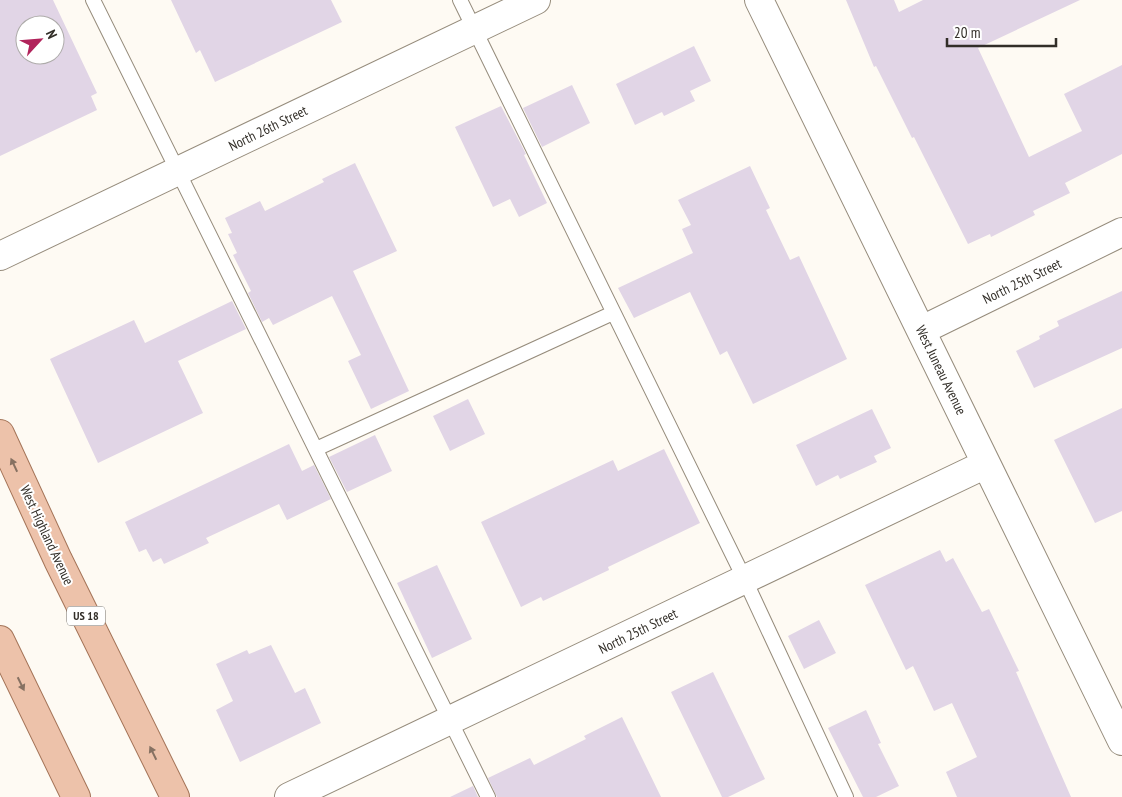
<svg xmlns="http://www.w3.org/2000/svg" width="1122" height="797" viewBox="0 0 1122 797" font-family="'PT Sans Narrow',sans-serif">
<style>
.building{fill:#e1d5e6;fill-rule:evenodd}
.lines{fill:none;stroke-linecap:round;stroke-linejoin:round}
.lane-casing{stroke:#968c7c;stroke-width:16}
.street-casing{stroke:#968c7c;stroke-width:30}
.primary-casing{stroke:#a47458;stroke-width:30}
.lane{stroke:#fff;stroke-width:14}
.street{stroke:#fff;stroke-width:28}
.primary{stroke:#edc2aa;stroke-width:28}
.oneway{fill:#867162}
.labels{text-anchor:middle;stroke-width:4;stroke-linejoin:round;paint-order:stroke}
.shield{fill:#fff;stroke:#706d68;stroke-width:1}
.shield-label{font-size:12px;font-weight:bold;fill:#322e28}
.street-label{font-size:14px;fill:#322e28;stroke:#fff}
</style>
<rect width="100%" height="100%" fill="#fefaf3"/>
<!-- building -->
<path class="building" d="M0,0H53L97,93L91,96L97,110L0,156ZM25,25H55V55H25Z
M171,0H331L342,22L215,82L200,50L196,53Z
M846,0H894L899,12L923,0H1080L978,48L1029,157L1082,131L1064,94L1122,65V154L1065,183L1070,193L1033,211L1035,215L991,237L990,234L968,244L914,137L912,138L876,66L874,67Z
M694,46L711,81L690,91L695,101L664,116L662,112L635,125L616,84Z
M572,85L590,123L542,147L523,108Z
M501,106L526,154L524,155L547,203L519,217L510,199L493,207L455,127Z
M355,163L397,251L353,271L409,391L371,409L348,361L361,355L332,296L273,325L269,318L262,322L248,293L251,291L233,255L237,253L228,234L232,233L225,218L260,201L265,211L324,182L322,179Z
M750,166L770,208L766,210L790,260L799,256L847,359L753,404L727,351L720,355L690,292L634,318L618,288L693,253L682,229L691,225L678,200Z
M1122,291V348L1034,388L1016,351L1040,339L1039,336L1059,326L1057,321Z
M232,301L246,329L178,361L203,413L98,463L50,359L134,320L145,343Z
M468,399L485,434L450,451L433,416Z
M1122,408V511L1095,523L1054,440Z
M872,409L891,448L874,456L877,462L840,479L838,475L816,486L796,445Z
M375,435L392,471L347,492L329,457Z
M289,444L302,471L314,465L331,499L287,520L279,504L206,538L209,543L164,564L161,558L153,562L146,549L139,552L125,522Z
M664,449L700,523L608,567L609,570L543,601L541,597L521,607L481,522L613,460L618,471Z
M940,550L946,562L953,558L982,612L989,609L1019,671L1016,672L1071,797H957L946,772L977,757L952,703L934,711L913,666L906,670L865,585Z
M437,565L472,639L432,658L397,583Z
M819,620L836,653L804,669L788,636Z
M271,645L295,693L305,688L321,723L240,762L216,710L233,701L216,664L247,650L249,654Z
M713,672L765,779L728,797H722L671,692Z
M866,710L881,743L878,744L899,786L876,797H863L828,728Z
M622,717L661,797H497L488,778L530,758L534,765L586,739L584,736Z
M473,786L478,797H450Z"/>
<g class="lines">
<defs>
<path id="lane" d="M93,0L488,797
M460,0L745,580L846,797
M316,449L613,313"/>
<path id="street" d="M759,0L1122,741
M0,256L536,0
M922,330L1122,232
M289,797L986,464"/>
<path id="primary" d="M0,434L58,560L175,797
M0,640L76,797"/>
</defs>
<!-- lane casing -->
<use href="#lane" class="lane-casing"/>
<!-- street casing -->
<use href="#street" class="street-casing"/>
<!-- primary casing -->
<use href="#primary" class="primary-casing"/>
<!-- lane -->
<use href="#lane" class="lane"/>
<!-- street -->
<use href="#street" class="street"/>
<!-- primary -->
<use href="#primary" class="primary"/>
</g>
<!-- one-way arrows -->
<defs><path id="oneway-solid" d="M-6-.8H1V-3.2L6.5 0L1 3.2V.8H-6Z" transform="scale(1.25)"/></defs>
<g class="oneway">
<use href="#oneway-solid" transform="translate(14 465) rotate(-115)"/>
<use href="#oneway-solid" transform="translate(21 684) rotate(64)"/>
<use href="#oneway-solid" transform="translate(153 753) rotate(-116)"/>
</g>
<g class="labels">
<!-- shield labels -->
<rect class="shield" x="67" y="606.5" width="38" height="19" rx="4"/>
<g class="shield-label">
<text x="86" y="620">US 18</text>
</g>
<!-- street labels -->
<g class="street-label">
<text transform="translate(268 128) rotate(-26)" y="5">North 26th Street</text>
<text transform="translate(1022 281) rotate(-26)" y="5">North 25th Street</text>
<text transform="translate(941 370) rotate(64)" y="5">West Juneau Avenue</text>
<text transform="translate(47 535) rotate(65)" y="5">West Highland Avenue</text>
<text transform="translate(638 631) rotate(-26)" y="5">North 25th Street</text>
</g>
</g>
<!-- north arrow -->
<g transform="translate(40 40) rotate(64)"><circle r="24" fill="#ffffff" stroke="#adaba9"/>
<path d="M0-4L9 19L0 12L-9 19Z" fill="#b1235b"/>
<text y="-8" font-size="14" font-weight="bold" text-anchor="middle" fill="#322e28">N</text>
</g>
<!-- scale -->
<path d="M947 38v8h109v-8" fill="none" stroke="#322e28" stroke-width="2.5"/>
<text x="954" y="38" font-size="15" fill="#322e28" stroke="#ffffff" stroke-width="4" paint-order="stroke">20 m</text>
</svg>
